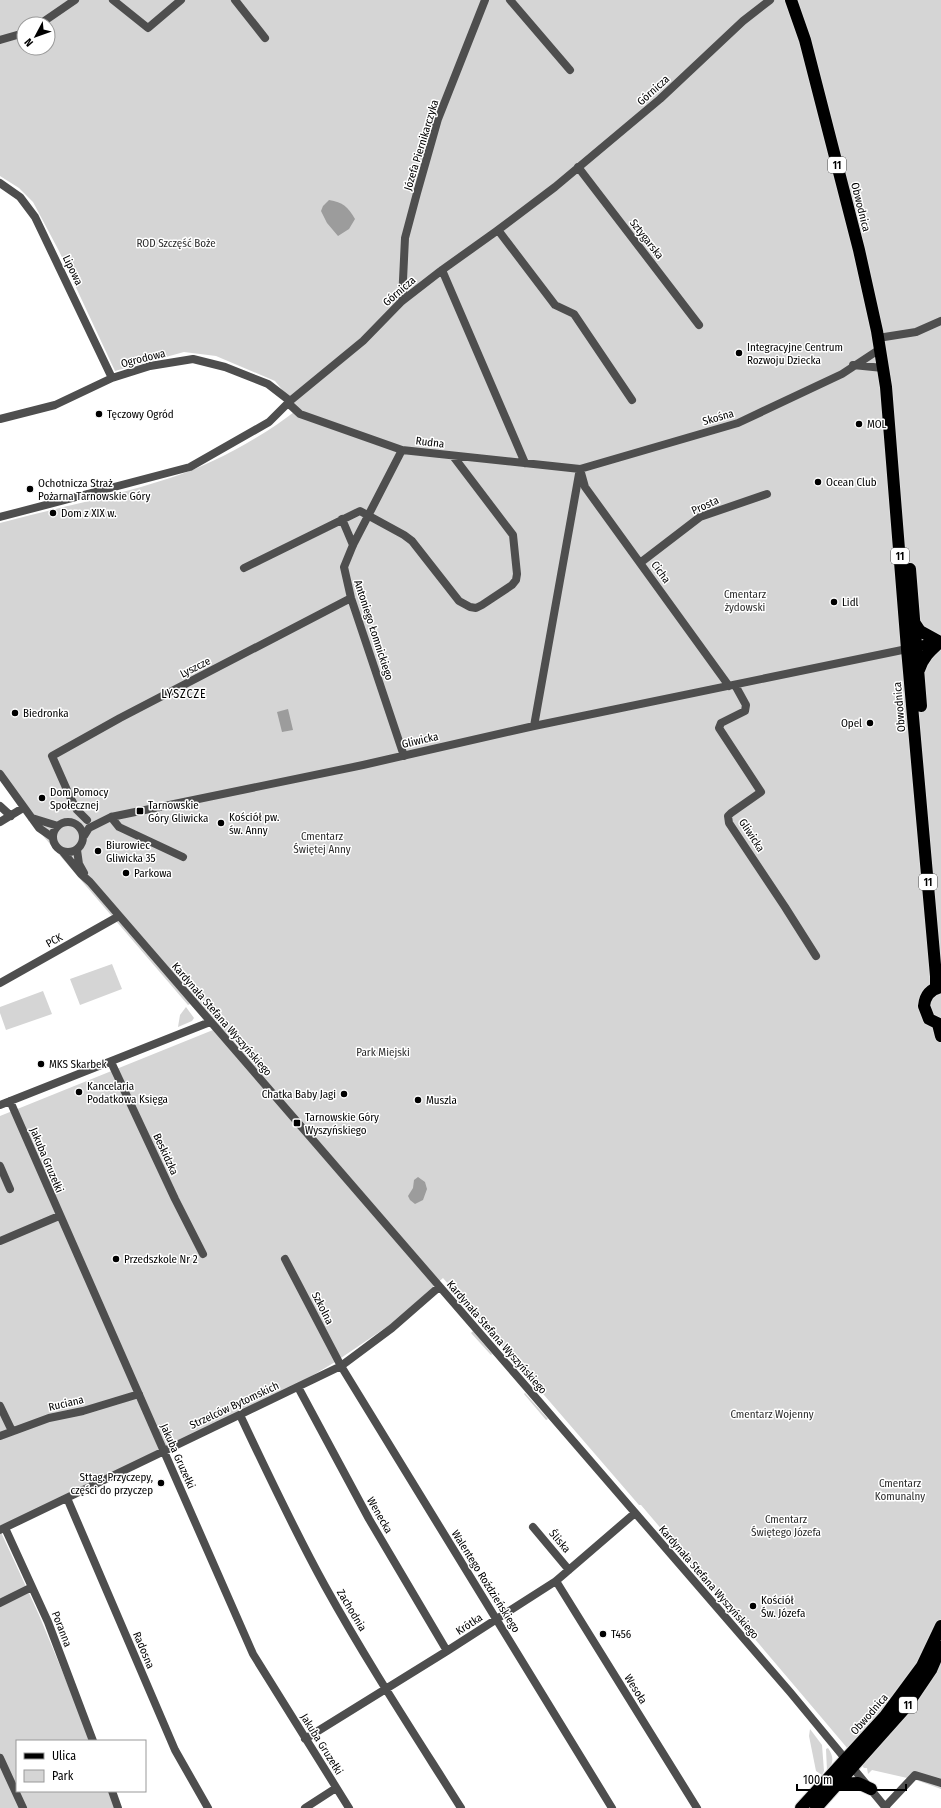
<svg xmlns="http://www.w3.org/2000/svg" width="941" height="1808" viewBox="0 0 941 1808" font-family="'Fira Sans Condensed',sans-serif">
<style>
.green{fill:#d5d5d5;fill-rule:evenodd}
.water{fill:#9c9c9c}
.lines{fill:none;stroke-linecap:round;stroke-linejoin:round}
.major-casing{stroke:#dbdbdb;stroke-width:12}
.highway-casing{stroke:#dbdbdb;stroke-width:14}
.minor{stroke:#4e4e4e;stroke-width:8}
.major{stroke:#000;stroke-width:10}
.highway{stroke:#000;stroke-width:12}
.poi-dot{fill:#000;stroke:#fff;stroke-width:1.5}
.labels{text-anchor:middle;stroke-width:3;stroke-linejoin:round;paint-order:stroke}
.shield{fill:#fff;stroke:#4c4c4c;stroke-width:1}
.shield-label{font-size:10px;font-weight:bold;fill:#000}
.street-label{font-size:11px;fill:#000;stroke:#fff}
.park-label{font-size:11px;fill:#2c2c2c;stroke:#fff}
.poi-label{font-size:11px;fill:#000;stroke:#fff;text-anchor:start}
.neighbourhood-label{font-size:12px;letter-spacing:1px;fill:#000;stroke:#fff}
</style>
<rect width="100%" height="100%" fill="#fff"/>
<!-- green -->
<path class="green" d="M0,0H941V1789L916,1780L872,1770L868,1774L867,1768H864L821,1717L641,1505H639L443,1278L394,1322L335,1362L280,1395L0,1526V1116L213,1030L190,1004L188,1005L20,809L0,779V523C57,508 115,496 170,478C212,465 264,436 298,409L275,381L216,356L184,352L115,371L59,251L33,202L19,188L0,176ZM24,24H48V48H24Z
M112,964L122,989L80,1005L70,979Z
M43,991L52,1014L6,1030L0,1013V1007Z
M186,1007L194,1018L192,1021L178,1027L180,1015Z
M473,1331L492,1354L491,1355L471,1333Z
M525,1393L548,1419L546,1420L524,1394Z
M0,1530L39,1615L91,1741H17V1791H111L118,1808H0Z
M810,1729L822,1745L824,1771L822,1775L816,1771L809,1736Z
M828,1748C834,1757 834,1763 827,1771L826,1749Z"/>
<!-- water -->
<path class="water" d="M329,200C343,202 348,207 355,219L349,229L338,236L327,223L321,211L323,206Z
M288,709L293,730L282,732L277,712Z
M418,1177L425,1182L427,1189L423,1200L415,1204L410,1200L408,1196L413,1188L414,1180Z"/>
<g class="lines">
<defs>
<path id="major" d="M909,648L940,642"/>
<path id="highway" d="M791,0L805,40L859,250L877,331L886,387L907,649L936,976V988
M910,569L921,706
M914,622L920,631L940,642C930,651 923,657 919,670
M941,987C930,989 925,996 924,1006L929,1019L941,1025
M938,1024L941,1036
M838,1784L858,1783L871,1789
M801,1808L885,1716L922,1666L941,1626
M816,1808L906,1707L931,1670L941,1647"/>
</defs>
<!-- major casing -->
<use href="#major" class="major-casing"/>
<!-- highway casing -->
<use href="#highway" class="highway-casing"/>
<!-- minor -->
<path class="minor" d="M113,0L148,28L181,0
M235,0L265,38
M510,0L570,70
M40,24L75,0
M0,40L24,33
M578,167L699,325
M0,183L20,197L35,217L112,378
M498,230L555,305L574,314L632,400
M442,270L525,463
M402,301L405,238L417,193L438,119L485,0
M878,338L916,332L941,321
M853,365L883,368
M288,403L300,414L402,450L580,469L738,423L842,374L880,349
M0,419L55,405L112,378L150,366L193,359L225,367L268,384L290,401
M402,450L353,545L344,567L351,598L404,756
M580,469L585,487L729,686
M0,517L190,467L269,422L290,401L363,341L402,301L442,270L498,230L555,187L660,99L743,21L770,0
M342,519L353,545
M640,563L700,517L767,494
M244,568L360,511L404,535L412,541L459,601L470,607L476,608L482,605L512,585L516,580L517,574L513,535L453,456
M735,685L746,705L745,711L721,723L719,728L761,792L731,813L728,816L729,823L785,907L816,956
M534,726L579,474
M0,774L39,828L52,837
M0,806L11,816
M111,817L119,827L183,857
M32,818L58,826
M87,820L77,810L71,799L52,756L120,718L351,598
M53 837a15 15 0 1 1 30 0a15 15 0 1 1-30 0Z
M0,822L23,808
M84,836L89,828L111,817L363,765L534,726L907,649
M77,850L79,864L84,873
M63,852L81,874L90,882L790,1692L886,1808
M0,983L119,916
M111,1062L175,1199L203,1254
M10,1101L253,1654L349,1808
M0,1105L210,1022
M0,1166L10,1189
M0,1241L59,1216
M285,1259L341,1366L612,1808
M298,1387L369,1519L447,1651
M0,1406L12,1431
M240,1415C267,1472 294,1530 325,1586C367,1662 415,1735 461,1808
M0,1436L49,1418L83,1411L139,1394
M67,1498L175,1750L208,1808
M533,1527L569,1570
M5,1528L48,1622L93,1741
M0,1530L341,1366L392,1328L439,1287
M556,1581L697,1808
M0,1603L32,1587
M305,1739L447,1651L556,1581L635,1513
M0,1758L23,1808
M112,1791L118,1808
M885,1807L915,1775L941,1783
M305,1808L336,1788"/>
<!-- major -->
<use href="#major" class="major"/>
<!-- highway -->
<use href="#highway" class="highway"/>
</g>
<!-- markers -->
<g class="poi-dot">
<circle cx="739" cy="353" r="4"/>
<circle cx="99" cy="414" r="4"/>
<circle cx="859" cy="424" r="4"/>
<circle cx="818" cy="482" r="4"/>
<circle cx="30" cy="489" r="4"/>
<circle cx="53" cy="513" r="4"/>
<circle cx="834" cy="602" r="4"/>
<circle cx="15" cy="713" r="4"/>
<circle cx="870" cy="723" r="4"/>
<circle cx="42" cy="798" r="4"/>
<rect x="136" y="807" width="8" height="8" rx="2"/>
<circle cx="221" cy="823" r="4"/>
<circle cx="98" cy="851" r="4"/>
<circle cx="126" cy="873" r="4"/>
<circle cx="41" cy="1064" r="4"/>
<circle cx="79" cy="1092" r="4"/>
<circle cx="344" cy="1094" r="4"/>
<circle cx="418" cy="1100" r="4"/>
<rect x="293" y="1119" width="8" height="8" rx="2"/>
<circle cx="116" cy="1259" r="4"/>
<circle cx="161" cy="1483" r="4"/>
<circle cx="753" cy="1606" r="4"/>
<circle cx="603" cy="1634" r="4"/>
</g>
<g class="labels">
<!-- shield labels -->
<g class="shield">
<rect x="828" y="157" width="18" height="16" rx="3"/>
<rect x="891" y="548" width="18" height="16" rx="3"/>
<rect x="919" y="874" width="18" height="16" rx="3"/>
<rect x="899" y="1697" width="18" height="16" rx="3"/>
</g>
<g class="shield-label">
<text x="837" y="169">11</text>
<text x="900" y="560">11</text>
<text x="928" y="886">11</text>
<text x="908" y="1709">11</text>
</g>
<!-- street labels -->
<g class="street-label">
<text transform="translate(653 90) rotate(-42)" y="4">Górnicza</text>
<text transform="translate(421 145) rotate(-73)" y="4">Józefa Piernikarczyka</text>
<text transform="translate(861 207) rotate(76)" y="4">Obwodnica</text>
<text transform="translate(647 239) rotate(52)" y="4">Sztygarska</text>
<text transform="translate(73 270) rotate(64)" y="4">Lipowa</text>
<text transform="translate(399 291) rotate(-41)" y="4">Górnicza</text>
<text transform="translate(143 358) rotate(-14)" y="4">Ogrodowa</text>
<text transform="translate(718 417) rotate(-16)" y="4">Skośna</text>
<text transform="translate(430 442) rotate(7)" y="4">Rudna</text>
<text transform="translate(705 505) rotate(-24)" y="4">Prosta</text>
<text transform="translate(661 572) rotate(54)" y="4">Cicha</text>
<text transform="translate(374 630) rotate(72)" y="4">Antoniego Łomnickiego</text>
<text transform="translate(195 667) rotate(-27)" y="4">Lyszcze</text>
<text transform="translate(899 707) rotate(-95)" y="4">Obwodnica</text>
<text transform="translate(420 740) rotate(-13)" y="4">Gliwicka</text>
<text transform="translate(752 835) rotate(57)" y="4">Gliwicka</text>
<text transform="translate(54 940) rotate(-29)" y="4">PCK</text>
<text transform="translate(222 1019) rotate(49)" y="4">Kardynała Stefana Wyszyńskiego</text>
<text transform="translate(166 1154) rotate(65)" y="4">Beskidzka</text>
<text transform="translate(47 1160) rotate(67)" y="4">Jakuba Gruzełki</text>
<text transform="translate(323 1308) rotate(63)" y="4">Szkolna</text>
<text transform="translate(497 1337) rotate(49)" y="4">Kardynała Stefana Wyszyńskiego</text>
<text transform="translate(66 1403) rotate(-13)" y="4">Ruciana</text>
<text transform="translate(234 1405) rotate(-25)" y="4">Strzelców Bytomskich</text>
<text transform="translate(178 1456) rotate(66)" y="4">Jakuba Gruzełki</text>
<text transform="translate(380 1515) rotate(60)" y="4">Wenecka</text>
<text transform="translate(560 1541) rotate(50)" y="4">Śliska</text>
<text transform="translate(486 1581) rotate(58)" y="4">Walentego Roździeńskiego</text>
<text transform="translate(709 1582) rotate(49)" y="4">Kardynała Stefana Wyszyńskiego</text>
<text transform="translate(352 1610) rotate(59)" y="4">Zachodnia</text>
<text transform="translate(469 1624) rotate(-33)" y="4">Krótka</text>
<text transform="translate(62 1629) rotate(69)" y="4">Poranna</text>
<text transform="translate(144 1650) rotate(67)" y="4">Radosna</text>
<text transform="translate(636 1689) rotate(58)" y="4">Wesoła</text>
<text transform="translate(869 1714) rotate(-49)" y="4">Obwodnica</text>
<text transform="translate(322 1744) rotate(58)" y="4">Jakuba Gruzełki</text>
</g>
<!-- park labels -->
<g class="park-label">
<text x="176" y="247">ROD Szczęść Boże</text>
<text x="745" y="598">Cmentarz<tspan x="745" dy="13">żydowski</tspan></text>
<text x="322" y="840">Cmentarz<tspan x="322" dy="13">Świętej Anny</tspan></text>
<text x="383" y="1056">Park Miejski</text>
<text x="772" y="1418">Cmentarz Wojenny</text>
<text x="900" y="1487">Cmentarz<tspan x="900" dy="13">Komunalny</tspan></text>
<text x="786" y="1523">Cmentarz<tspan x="786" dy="13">Świętego Józefa</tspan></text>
</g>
<!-- poi labels -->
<g class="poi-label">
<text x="747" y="351">Integracyjne Centrum<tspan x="747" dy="13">Rozwoju Dziecka</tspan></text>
<text x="107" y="418">Tęczowy Ogród</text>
<text x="867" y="428">MOL</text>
<text x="826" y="486">Ocean Club</text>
<text x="38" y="487">Ochotnicza Straż<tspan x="38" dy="13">Pożarna Tarnowskie Góry</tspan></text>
<text x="61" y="517">Dom z XIX w.</text>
<text x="842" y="606">Lidl</text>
<text x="23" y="717">Biedronka</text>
<text x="862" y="727" text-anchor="end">Opel</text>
<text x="50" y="796">Dom Pomocy<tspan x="50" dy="13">Społecznej</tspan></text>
<text x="148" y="809">Tarnowskie<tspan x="148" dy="13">Góry Gliwicka</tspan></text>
<text x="229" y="821">Kościół pw.<tspan x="229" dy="13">św. Anny</tspan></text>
<text x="106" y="849">Biurowiec<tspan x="106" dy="13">Gliwicka 35</tspan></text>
<text x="134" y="877">Parkowa</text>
<text x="49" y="1068">MKS Skarbek</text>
<text x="87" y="1090">Kancelaria<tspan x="87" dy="13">Podatkowa Księga</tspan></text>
<text x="336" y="1098" text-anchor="end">Chatka Baby Jagi</text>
<text x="426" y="1104">Muszla</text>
<text x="305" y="1121">Tarnowskie Góry<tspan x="305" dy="13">Wyszyńskiego</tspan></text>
<text x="124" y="1263">Przedszkole Nr 2</text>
<text x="153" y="1481" text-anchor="end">Sttag. Przyczepy,<tspan x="153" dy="13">części do przyczep</tspan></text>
<text x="761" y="1604">Kościół<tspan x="761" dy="13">Św. Józefa</tspan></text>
<text x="611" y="1638">T456</text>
</g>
<!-- neighbourhood labels -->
<g class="neighbourhood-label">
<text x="184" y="698">LYSZCZE</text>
</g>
</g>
<!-- legend -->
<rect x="16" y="1740" width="130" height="52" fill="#ffffff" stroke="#999999"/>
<rect x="24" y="1753" width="20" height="6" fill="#000000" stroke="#999999"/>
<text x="52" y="1760" font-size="12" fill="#000000">Ulica</text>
<rect x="24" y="1770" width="20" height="12" fill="#d5d5d5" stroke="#999999"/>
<text x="52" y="1780" font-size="12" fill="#000000">Park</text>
<!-- north arrow -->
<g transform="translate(36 36) rotate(229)"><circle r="19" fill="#ffffff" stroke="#999999"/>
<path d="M0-3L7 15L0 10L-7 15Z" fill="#000000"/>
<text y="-6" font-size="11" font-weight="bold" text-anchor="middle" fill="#000000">N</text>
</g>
<!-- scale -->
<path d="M797 1784v6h109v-6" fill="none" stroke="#000000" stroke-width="2"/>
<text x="803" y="1784" font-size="12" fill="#000000" stroke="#ffffff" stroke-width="3" paint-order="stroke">100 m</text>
</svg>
